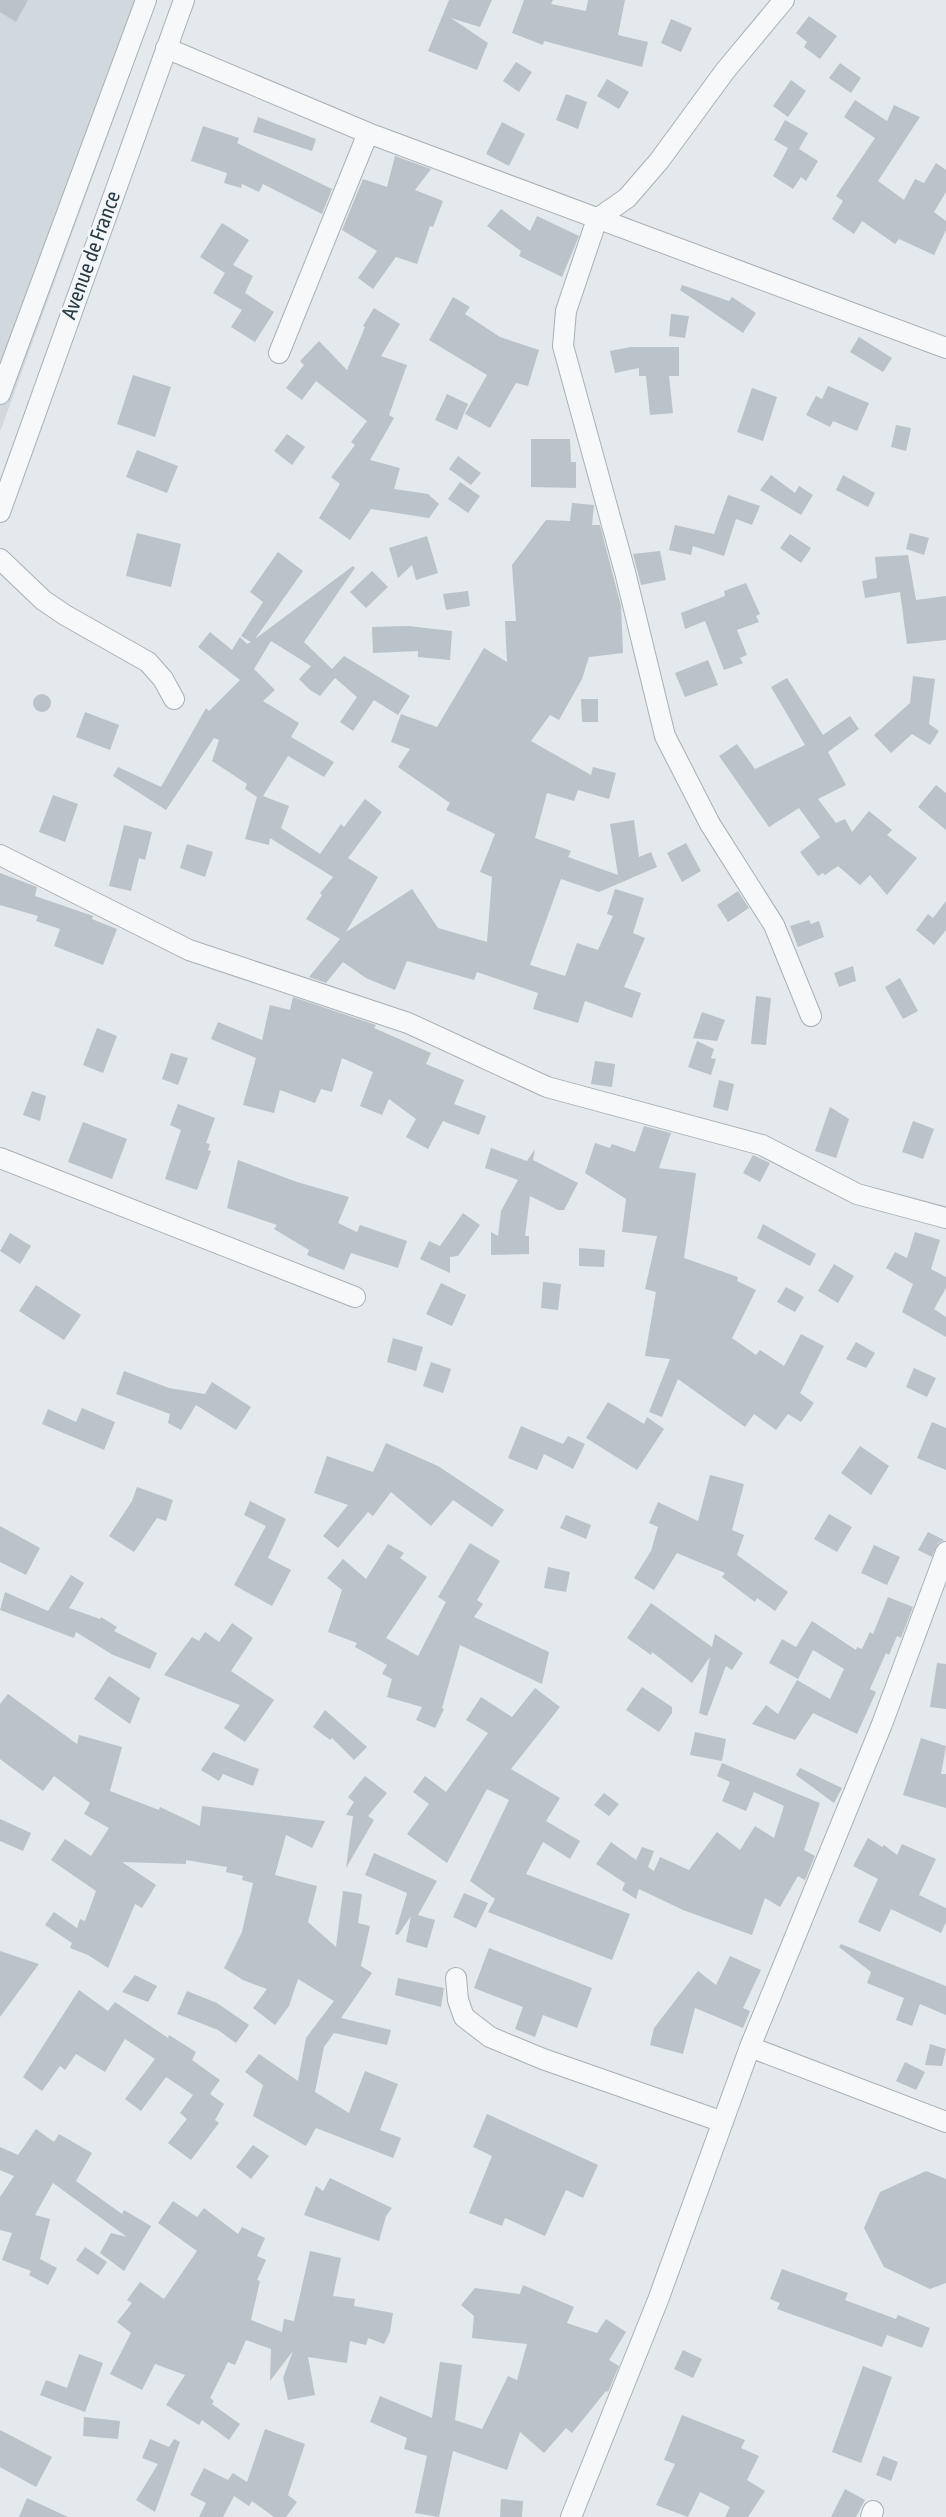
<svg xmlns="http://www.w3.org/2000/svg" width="946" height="2517" viewBox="0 0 946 2517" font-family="'Asap Condensed',sans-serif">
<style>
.built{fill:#d1d9de}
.building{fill:#bac3c9}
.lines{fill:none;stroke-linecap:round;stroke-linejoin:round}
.minor-casing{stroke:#a8b1b6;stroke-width:22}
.minor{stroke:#f6f8fa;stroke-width:20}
.labels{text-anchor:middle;stroke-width:5;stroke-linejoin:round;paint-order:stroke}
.street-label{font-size:21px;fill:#2a3b44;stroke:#f3f7f9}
</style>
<rect width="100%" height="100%" fill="#e3e9ec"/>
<!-- built -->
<path class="built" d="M0,0H157L0,432Z"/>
<!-- building -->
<path class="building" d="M0,0H28L16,22L0,12Z
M449,0H492L480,27L451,18L488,43L477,70L428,51Z
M524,0H553L551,4L586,11L588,0H625L618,35L648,42L642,67L544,41L543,45L512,33Z
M809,16L837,36L820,59L804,47L807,42L796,33Z
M671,19L692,28L681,52L661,43Z
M516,62L532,72L519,92L503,81Z
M840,63L861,78L851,93L829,78Z
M607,79L629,92L619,109L597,96Z
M791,80L806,91L788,117L773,106Z
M566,94L587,102L578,129L556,120Z
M855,100L887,121L894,105L920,117L878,181L904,200L915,179L924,183L936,163L946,170V192L934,212L946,221V230L934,255L899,239L895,244L862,221L854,234L832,219L843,201L836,196L875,138L844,117Z
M258,117L316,139L312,151L253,132Z
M785,120L808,133L799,149L818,161L806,181L801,177L793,189L773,176L788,148L774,140Z
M502,122L525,134L509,166L486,154Z
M203,126L239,138L237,143L332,189L322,214L263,184L259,192L242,184L241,188L224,183L227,173L191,161Z
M395,156L431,169L415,190L443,201L433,227L430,226L417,264L396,257L373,289L358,278L377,251L342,230L363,179L387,187Z
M501,209L530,231L537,216L579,236L562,277L519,256L521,251L487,226Z
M222,223L249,240L233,265L253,276L245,293L274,312L255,342L231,327L242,310L213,293L225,273L200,257Z
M682,285L729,301L732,297L756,313L743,333L680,290Z
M453,297L470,307L465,314L500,337L539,350L528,386L516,383L490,428L465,414L487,375L429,340Z
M374,308L400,324L381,356L407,365L389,415L394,418L370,460L400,468L394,489L428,494L439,504L429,518L371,509L350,540L319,518L340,484L331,477L355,445L351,442L367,421L316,381L302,400L286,388L304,365L300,361L319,341L347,370L365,327L363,326Z
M671,314L689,316L685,338L669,336Z
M859,337L892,358L883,372L850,352Z
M631,347H679V376H669L673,413L650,415L646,376H639V368L615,373L610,351Z
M133,375L171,387L155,437L117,424Z
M828,386L869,403L857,431L833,421L830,427L806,415L816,396L822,399Z
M752,388L777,397L763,441L737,432Z
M447,394L468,404L457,430L435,420Z
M896,425L911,428L906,451L891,447Z
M287,434L305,447L292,465L274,451Z
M531,439H570L571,462H576V488L531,487Z
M137,450L178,466L167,493L126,477Z
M458,456L481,473L471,485L449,469Z
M771,475L795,493L799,486L813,495L801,515L760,490Z
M843,475L875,493L868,507L836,490Z
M460,482L480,496L468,513L448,499Z
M728,495L760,506L752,525L736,519L724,556L693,546L691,555L669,550L675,525L714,534Z
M572,503L594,505L592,525H600L621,606L623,653L589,657L582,679L559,720L550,715L531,741L591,775L593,767L616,773L609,799L578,790L574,801L547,793L535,838L571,851L568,857L618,875L610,824L634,820L639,857L651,852L657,867L599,892L561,879L530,965L565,976L577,943L598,950L613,916L607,914L615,889L644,898L633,933L645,938L624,987L641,993L632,1018L585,1001L578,1023L533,1009L538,993L477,972L474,980L407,961L395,990L366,978L343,962L326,983L309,977L340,939L306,919L322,895L320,893L333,877L270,838L269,845L245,839L257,797L245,789L247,784L212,761L219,740L214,738L166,810L113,776L118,767L161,787L206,708L209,711L240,680L198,647L210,632L232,650L240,637L247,644L251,642L241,636L263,602L250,592L278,552L303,571L255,639L353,566L355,568L304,642L332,669L344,656L410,696L398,715L374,700L353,731L340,722L357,697L335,678L320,696L310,690L299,679L311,666L271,641L254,669L275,690L263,701L299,723L291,737L334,762L324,777L288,756L263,796L289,806L281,828L320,854L341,824L344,827L365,799L382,812L348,858L378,877L346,932L412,889L438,928L487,942L492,877L480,872L495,834L446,810L450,803L398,767L410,749L391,742L401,714L437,727L484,648L507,662L505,621H516L512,565L546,520L570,521Z
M137,533L181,544L171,587L126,576Z
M910,533L929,538L924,555L906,549Z
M790,534L811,548L801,563L780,548Z
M427,536L438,573L416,580L412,565L398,578L389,548Z
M660,551L666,580L641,585L633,554Z
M908,555L916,600L946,596V640L907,644L900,592L865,598L862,581L877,578L875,557Z
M372,571L388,587L366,608L350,592Z
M746,583L760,614L756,616L759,622L737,630L747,655L740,658L743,663L724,670L705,621L685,629L681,613L725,596L724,591Z
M468,591L470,606L446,610L443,594Z
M408,626L452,631L450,660L418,657V651L373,653L372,627Z
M708,660L718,685L685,697L675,673Z
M913,676L935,679L929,724L939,731L930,745L912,734L891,753L874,735L910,703Z
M787,678L823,735L850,716L859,729L828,752L846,785L818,799L836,823L845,819L852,832L869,811L892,830L887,835L917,858L887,895L870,875L860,885L838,866L825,875L823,873L818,876L800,852L820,837L799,808L769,827L719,756L737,744L755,769L805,745L771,687Z
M33 703a9 9 0 1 1 18 0a9 9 0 1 1-18 0Z
M581,699H598V722H582Z
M85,712L119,725L110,750L76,737Z
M936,785L946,793V830L918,807Z
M53,795L78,804L65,842L39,832Z
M124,825L152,832L145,860L139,858L131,891L109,886Z
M686,843L701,871L682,882L667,853Z
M187,844L213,852L205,877L180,868Z
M0,873L37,887L35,896L93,916L92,919L117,929L103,965L54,946L60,929L36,921L38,916L0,905Z
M738,891L749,908L728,922L717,905Z
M946,901V930L934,945L916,930L928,914L933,918Z
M809,920L811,924L819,921L824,937L798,947L790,926Z
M853,966L856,981L839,987L834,973Z
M900,978L918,1011L903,1019L885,987Z
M756,996L771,998L766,1045L751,1044Z
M293,997L376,1025L374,1028L431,1053L426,1064L464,1080L454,1104L486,1116L479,1135L443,1121L428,1149L406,1137L416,1119L389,1099L382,1115L360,1106L373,1072L342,1058L332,1092L321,1089L315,1103L280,1090L274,1113L243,1105L256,1058L211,1039L218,1022L262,1040L270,1005L290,1010Z
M702,1012L725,1020L717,1041L693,1038Z
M97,1028L117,1036L103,1073L83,1065Z
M697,1041L714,1049L711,1058L716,1059L711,1075L688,1067Z
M171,1053L188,1058L178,1085L162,1079Z
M595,1061L615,1064L612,1087L591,1084Z
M719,1080L734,1084L728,1111L713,1107Z
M32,1091L46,1096L40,1121L23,1115Z
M178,1104L215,1118L206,1143L210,1144L208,1150L211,1151L197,1190L165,1179L181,1130L170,1125Z
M830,1107L849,1119L836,1158L815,1151Z
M913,1121L934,1129L923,1159L902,1152Z
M83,1122L127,1139L112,1179L68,1162Z
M644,1126L671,1133L659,1168L696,1173L684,1258L738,1277L737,1281L756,1290L732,1338L756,1355L760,1350L784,1366L801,1334L824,1346L800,1393L814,1403L801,1422L788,1414L776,1430L754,1414L745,1427L678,1379L662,1417L649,1412L670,1359L645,1356L656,1292L645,1289L657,1236L622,1232L626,1199L585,1173L595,1143L610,1148L612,1144L635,1152Z
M491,1148L527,1161L535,1149L533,1160L578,1183L564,1210H558L530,1196L525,1236H529V1254L491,1255V1232L498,1236L501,1211L518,1180L485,1168Z
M753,1155L770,1163L760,1182L743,1173Z
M238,1160L297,1182L349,1197L338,1223L357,1232L360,1225L407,1241L398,1268L351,1253L344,1270L307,1255L309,1250L274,1229L277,1225L227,1208Z
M463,1213L480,1225L458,1256L450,1257V1273L420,1259L429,1241L440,1246Z
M763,1224L816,1254L810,1266L757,1238Z
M915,1232L940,1240L931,1269L946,1277V1288L934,1309L946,1317V1337L902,1312L913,1284L886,1268L895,1252L907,1258Z
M10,1233L31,1246L20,1264L0,1251Z
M579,1248L605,1250L604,1267L579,1266Z
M834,1264L854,1276L838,1303L818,1291Z
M543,1282L561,1284L558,1310L541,1308Z
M441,1283L466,1295L452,1326L426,1314Z
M36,1285L81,1315L64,1340L19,1311Z
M786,1287L804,1297L795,1312L777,1302Z
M393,1338L423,1347L416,1371L387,1362Z
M856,1342L875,1353L866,1368L846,1359Z
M431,1362L451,1369L443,1393L423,1386Z
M914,1368L936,1378L927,1397L906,1387Z
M124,1371L169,1388L205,1394L212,1382L251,1407L236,1430L196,1405L181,1430L168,1423L170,1414L116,1394Z
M608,1402L644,1424L647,1417L664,1429L637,1470L586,1438Z
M82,1408L115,1422L104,1450L42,1424L48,1409L76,1422Z
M932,1422L946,1428V1470L917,1458Z
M521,1426L563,1444L568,1436L585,1444L573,1469L544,1454L537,1470L508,1458Z
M386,1443L438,1466L504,1510L492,1527L453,1500L431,1526L391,1492L373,1516L368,1512L338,1548L323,1536L348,1505L314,1493L327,1456L373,1472Z
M860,1446L889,1466L871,1495L841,1473Z
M710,1475L744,1484L732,1530L744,1535L737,1555L788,1592L775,1611L757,1598L755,1602L722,1577L725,1573L677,1553L654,1590L634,1578L651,1551L658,1527L649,1523L658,1502L698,1521Z
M137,1487L173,1500L166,1521L157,1518L134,1552L109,1536L132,1501Z
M250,1501L286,1519L268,1558L291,1570L272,1606L234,1585L266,1526L244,1515Z
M829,1514L852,1527L837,1552L814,1539Z
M566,1515L591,1525L586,1539L560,1528Z
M0,1526L40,1548L26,1575L0,1562Z
M928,1532L944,1540L938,1543L932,1557L918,1550Z
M470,1543L500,1561L477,1600L483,1604L474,1617L549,1652L542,1684L460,1645L442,1708L444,1709L435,1728L416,1720L422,1707L387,1697L392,1679L382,1674L387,1665L355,1647L357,1643L328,1632L342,1590L327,1578L343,1559L366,1579L388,1544L404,1553L400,1558L427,1577L386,1638L418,1656L446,1602L438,1597Z
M874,1545L900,1557L887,1585L861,1573Z
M548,1567L570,1572L566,1592L544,1588Z
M71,1575L84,1583L69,1608L100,1619L101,1617L117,1627L114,1631L157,1653L150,1669L113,1655L76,1632L74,1638L0,1610L5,1592L48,1611Z
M888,1597L913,1607L901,1638L897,1636L889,1655L886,1653L870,1689L876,1692L857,1734L813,1713L795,1740L752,1724L766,1705L778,1714L797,1680L830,1699L844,1669L813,1650L798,1679L769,1663L782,1639L796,1647L812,1621L856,1650L857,1647L862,1649L870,1632L873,1634Z
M651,1603L712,1647L715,1634L743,1653L732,1670L726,1666L707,1716L699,1713L710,1657L692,1683L652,1652L651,1655L627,1638Z
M232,1623L253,1638L231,1671L274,1700L245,1742L224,1728L240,1705L164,1675L192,1637L199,1641L205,1632L219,1642Z
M937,1663L946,1664V1709L930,1707Z
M109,1676L140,1698L130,1724L94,1699Z
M642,1687L672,1707V1713L659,1732L626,1710Z
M535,1688L560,1707L511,1769L560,1798L546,1821L580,1841L570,1859L543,1842L526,1874L630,1914L612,1960L488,1912L495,1899L470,1881L509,1800L487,1789L447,1863L407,1834L429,1804L413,1792L425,1776L446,1792L488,1733L466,1720L481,1697L512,1717Z
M8,1694L77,1744L79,1735L122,1747L110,1791L159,1810L160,1807L200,1826L202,1806L325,1821L312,1848L286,1835L275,1875L317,1886L308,1922L336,1947L343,1891L362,1894L358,1923L370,1926L361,1966L372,1973L341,2018L391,2030L387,2045L334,2033L324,2047L315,2092L349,2113L365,2071L398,2084L380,2130L401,2138L393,2158L316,2128L306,2146L253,2116L263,2085L245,2072L259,2054L298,2081L306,2038L334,2001L298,1979L289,2006L275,2025L253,2008L267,1989L243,1980L224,1968L242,1932L253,1883L242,1880L243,1876L226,1872L227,1867L186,1860V1864L122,1862L156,1885L142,1908L135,1904L108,1968L88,1955L70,1948L72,1943L45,1925L54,1912L77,1928L80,1919L85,1921L96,1891L51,1860L65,1839L91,1856L109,1828L84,1814L90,1803L54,1776L43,1791L0,1759V1704Z
M325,1710L367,1747L354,1760L332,1738L330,1740L313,1727Z
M695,1732L726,1739L722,1761L690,1755Z
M921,1738L946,1746L941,1774H946V1808L903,1795Z
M213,1752L259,1769L253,1786L223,1774L219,1781L201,1770Z
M722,1763L820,1803L804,1850L815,1856L805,1880L798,1876L780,1907L765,1898L752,1935L683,1910L639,1889L636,1899L622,1890L625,1883L596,1864L611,1842L636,1860L642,1847L654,1851L648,1867L654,1871L660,1857L689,1870L717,1832L740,1850L755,1826L774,1838L784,1806L754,1792L746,1811L722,1801L730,1782L717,1776Z
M800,1768L842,1788L834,1803L796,1775Z
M365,1776L387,1793L368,1816L374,1820L346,1868L353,1816L346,1815L354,1802L348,1797Z
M604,1793L619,1804L609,1816L594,1805Z
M0,1819L31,1833L23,1851L0,1841Z
M868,1838L882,1847L884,1845L897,1855L902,1844L936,1859L919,1895L946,1908V1922L941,1933L891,1909L880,1932L858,1922L878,1879L853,1866Z
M374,1853L437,1881L418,1915L435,1920L427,1948L406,1942L411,1916L398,1935L395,1934L407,1893L365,1875Z
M464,1893L488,1903L476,1928L453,1917Z
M841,1944L946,1986V2015L920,2004L912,2026L896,2020L904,1998L867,1983L871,1972L839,1947Z
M489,1948L592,1988L577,2028L543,2015L535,2037L515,2029L523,2007L474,1988Z
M0,1951L39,1964L0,2017Z
M730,1956L761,1970L743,2008L750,2011L743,2028L695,2008L683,2054L650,2045L654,2028L698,1971L716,1985Z
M135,1975L157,1986L148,2002L122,1992Z
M398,1978L444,1988L441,2007L395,1995Z
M79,1990L108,2011L115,2002L168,2038L169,2035L196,2052L192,2060L220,2080L210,2094L224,2104L215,2120L219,2123L191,2160L168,2143L187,2119L180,2113L193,2095L166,2077L141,2111L125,2099L155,2059L125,2039L105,2072L76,2054L65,2070L60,2066L42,2091L23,2077Z
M187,1991L217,2003L249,2025L236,2043L218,2030L177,2014Z
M930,2044L946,2049L942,2066L925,2065Z
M905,2062L925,2072L916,2090L896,2081Z
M487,2114L598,2165L583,2198L566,2190L545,2236L505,2218L502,2226L469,2213L492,2156L473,2147Z
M36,2129L54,2142L59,2134L92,2153L76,2181L122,2214L124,2210L151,2226L124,2271L100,2253L111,2233L127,2237L53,2183L35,2215L50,2219L40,2259L57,2268L48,2285L29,2275L31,2271L2,2260L12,2233L0,2230V2197L14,2176L0,2170V2147L18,2155Z
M253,2145L269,2156L251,2179L236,2167Z
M926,2171L946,2179V2283L930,2289L884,2267L864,2228L880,2192Z
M330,2178L392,2208L386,2216L379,2241L304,2215L316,2186L323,2191Z
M173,2201L197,2217L204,2208L238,2234L242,2227L265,2238L257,2256L266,2260L257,2280L260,2281L251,2320L282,2332L284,2319L294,2321L310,2251L341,2258L333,2296L355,2299L354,2306L393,2313L390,2332L384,2344L368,2338L366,2345L350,2341L347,2363L308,2357L315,2395L288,2400L283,2378L293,2351L270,2381L271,2349L246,2340L235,2365L228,2362L210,2398L214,2401L212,2404L240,2424L229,2440L202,2420L199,2425L166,2405L185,2375L155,2364L142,2390L110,2374L131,2333L117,2322L132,2303L127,2300L140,2282L164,2299L197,2251L158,2223Z
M85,2247L107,2262L98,2275L76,2260Z
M782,2269L848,2293L845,2300L896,2319L898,2315L930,2328L922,2348L887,2335L882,2347L777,2309L780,2303L770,2299Z
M523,2285L574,2307L567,2323L597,2333L606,2319L626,2332L609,2360L619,2366L608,2392L606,2391L572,2433L566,2428L544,2453L520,2432L507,2470L453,2451L439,2517L415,2513L427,2456L404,2449L407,2438L370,2422L380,2396L432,2418L440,2362L462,2365L455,2420L482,2429L508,2376L517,2380L527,2344L472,2338L474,2316L461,2305L475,2288L520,2294Z
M683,2350L702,2359L693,2378L674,2369Z
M79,2354L103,2363L85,2412L40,2395L46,2380L67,2388Z
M863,2366L892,2377L861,2463L832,2452Z
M682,2415L745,2440L741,2448L759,2456L747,2480L765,2491L748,2517H725L730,2507L700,2492L688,2517L656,2505L675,2464L664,2460Z
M84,2417L120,2421L118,2439L83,2436Z
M265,2429L305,2444L288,2495L297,2502L286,2517H274L252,2501L249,2506L234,2496L223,2517H199L206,2503L190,2495L204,2468L228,2480L233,2473L247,2482Z
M0,2430L52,2457L36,2487L0,2467Z
M150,2439L169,2447L174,2439L180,2442L155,2512L136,2500L158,2464L142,2458Z
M883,2456L898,2462L891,2481L876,2475Z
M845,2489L865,2500L856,2517H831Z
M27,2498L68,2517H19Z
M501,2499L523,2501L522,2517H500Z"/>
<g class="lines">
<defs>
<path id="minor" d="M784,0L725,71L659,161L627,198L597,219L566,311L563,346L625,572L665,736L710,824L774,925L811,1016
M166,48L368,133L946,348
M279,353L368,133
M0,394L146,0
M0,512L184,0
M0,559L43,600L65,615L148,662L163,679L174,699
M0,855L189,950L408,1023L547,1087L762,1145L857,1194L946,1218
M0,1158L355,1297
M456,1978L458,2000L464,2017L490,2037L543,2059L723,2122
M750,2047L946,2122
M571,2517L658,2300L750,2047L882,1724L946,1552
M871,2517L873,2511"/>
</defs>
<!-- minor casing -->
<use href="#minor" class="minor-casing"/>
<!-- minor -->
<use href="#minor" class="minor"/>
</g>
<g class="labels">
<!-- street labels -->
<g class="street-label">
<text transform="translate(91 255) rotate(-70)" y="7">Avenue de France</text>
</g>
</g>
</svg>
